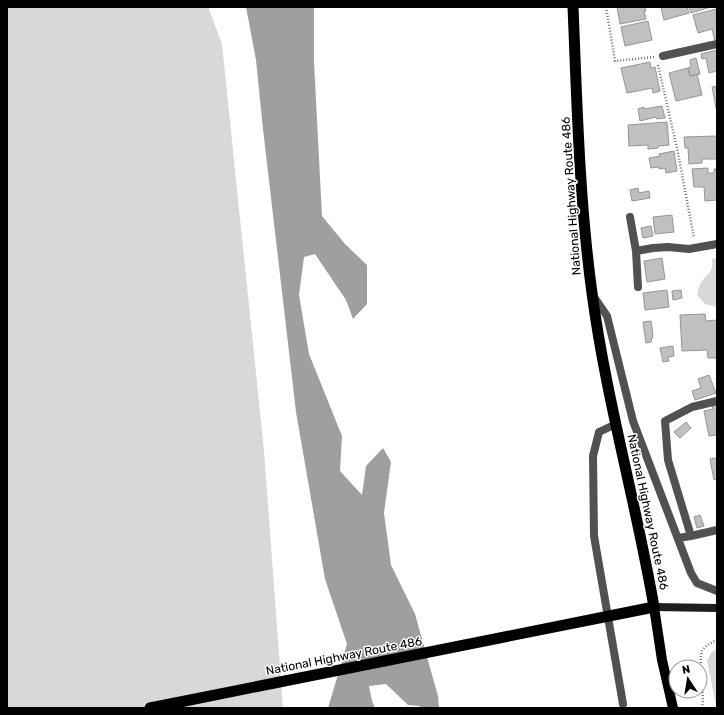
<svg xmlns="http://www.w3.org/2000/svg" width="724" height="715" viewBox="0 0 724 715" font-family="Rubik,sans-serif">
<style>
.green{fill:#d8d8d8}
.water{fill:#9f9f9f}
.building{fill:#c0c0c0;stroke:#959595}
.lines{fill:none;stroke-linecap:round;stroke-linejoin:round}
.path{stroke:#737373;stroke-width:2.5;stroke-dasharray:1 2;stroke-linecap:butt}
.minor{stroke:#515151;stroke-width:8}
.secondary{stroke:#1e1e1e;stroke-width:8}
.primary{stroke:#000;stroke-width:10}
.trunk{stroke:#000;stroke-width:11}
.labels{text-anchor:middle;stroke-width:3;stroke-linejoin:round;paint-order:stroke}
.street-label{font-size:12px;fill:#000;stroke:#fff}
</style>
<rect width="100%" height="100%" fill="#fff"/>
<!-- green -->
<path class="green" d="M7,7H208L222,44L264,451L283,708H7Z
M717,258V307L705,304L697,295C698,291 699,286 701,282C709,272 713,273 712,259Z
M717,648V705H716L707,661L711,653Z"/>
<!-- water -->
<path class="water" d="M246,7H314V62L322,216L345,244L367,265V304L353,319L346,300L315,254L304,257L299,295L309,354L342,436L340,471L362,495L366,466L383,448L391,462L384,513L391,565L415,614L438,696L439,708H421L420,706L408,705L386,684L369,686L372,701L375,708H328L347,644L325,579L296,412L263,129L256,60Z"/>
<!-- building -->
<path class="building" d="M617,7H645L646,11H644L646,19L620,24Z
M661,7H687L689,13L664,20Z
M689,7H711L691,13Z
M716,9L717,41H715L712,29L698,33L693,15Z
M648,21L652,40L625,46L621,27Z
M717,50V71L709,73L706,58L702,59L701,54Z
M696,58L700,74L690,76L688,68L691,67L690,60Z
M650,62L651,68L655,67L660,91L653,93L652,88L627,93L621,68Z
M688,68L690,76L697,74L702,95L676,101L669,73Z
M717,86V108H716L712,87Z
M662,106L665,118L657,119L656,117L640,121L638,109L644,107V109Z
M667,122L669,145L658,146V148L648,149V145L629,146L628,125Z
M717,136V159H702V163L689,164L688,148H685L684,137Z
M674,151L677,171L666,173L665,168L659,169V167L651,168L649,158L660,156L659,154Z
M708,168V173H714V169H717V200L705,201L704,187H694L692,169Z
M638,188L639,193L649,191L650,198L632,201L630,190Z
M672,215L674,232L655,234L653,217Z
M651,226L653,236L643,238L641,228Z
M662,258L665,279L647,282L644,261Z
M667,290L669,307L645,310L643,293Z
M681,290L682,298L673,300L672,291Z
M705,314L706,321L717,320V358H708L707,350L682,351L680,315Z
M651,321L653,335L651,342L646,343L643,322Z
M673,346L674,356L668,357L669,361L663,362L660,348Z
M709,375L716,393L695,400L692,391L701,388L698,379Z
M717,405V435L709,436L704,411L713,409L712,406Z
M686,422L691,428L680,438L674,432Z
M717,458V479L714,480L710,459Z
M700,515L704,526L697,528L694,517Z"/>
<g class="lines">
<!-- path -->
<path class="path" d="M606,7L615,61L654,57
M658,65L678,153L694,238
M702,708C705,693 698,661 702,651C705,646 712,642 717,640"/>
<!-- minor -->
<path class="minor" d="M663,56L717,44
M630,217L636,251L638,287
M636,251L653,248L668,247L689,249L717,244
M594,297L607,316L633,421L691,573L697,583L717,591
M616,424L599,432L593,456L594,536L623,704
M691,536L717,530
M678,538L691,536L668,460L665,421L692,407L717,401"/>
<!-- secondary -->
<path class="secondary" d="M654,607L717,608"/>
<!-- primary -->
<path class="primary" d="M654,607L662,660L673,708"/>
<!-- trunk -->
<path class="trunk" d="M150,708L654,607C636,502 606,399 592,293C579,198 577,102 573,7"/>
</g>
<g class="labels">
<!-- street labels -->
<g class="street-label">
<text transform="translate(571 196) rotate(-94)" y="4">National Highway Route 486</text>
<text transform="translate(648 512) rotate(78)" y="4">National Highway Route 486</text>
<text transform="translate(344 656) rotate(-11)" y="4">National Highway Route 486</text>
</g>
</g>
<!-- border -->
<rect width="724" height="715" fill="none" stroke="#000000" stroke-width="16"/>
<!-- north arrow -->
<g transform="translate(688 679) rotate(348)"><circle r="19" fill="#ffffff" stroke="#999999"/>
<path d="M0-3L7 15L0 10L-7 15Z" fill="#000000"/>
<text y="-6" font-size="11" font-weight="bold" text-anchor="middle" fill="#000000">N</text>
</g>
</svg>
